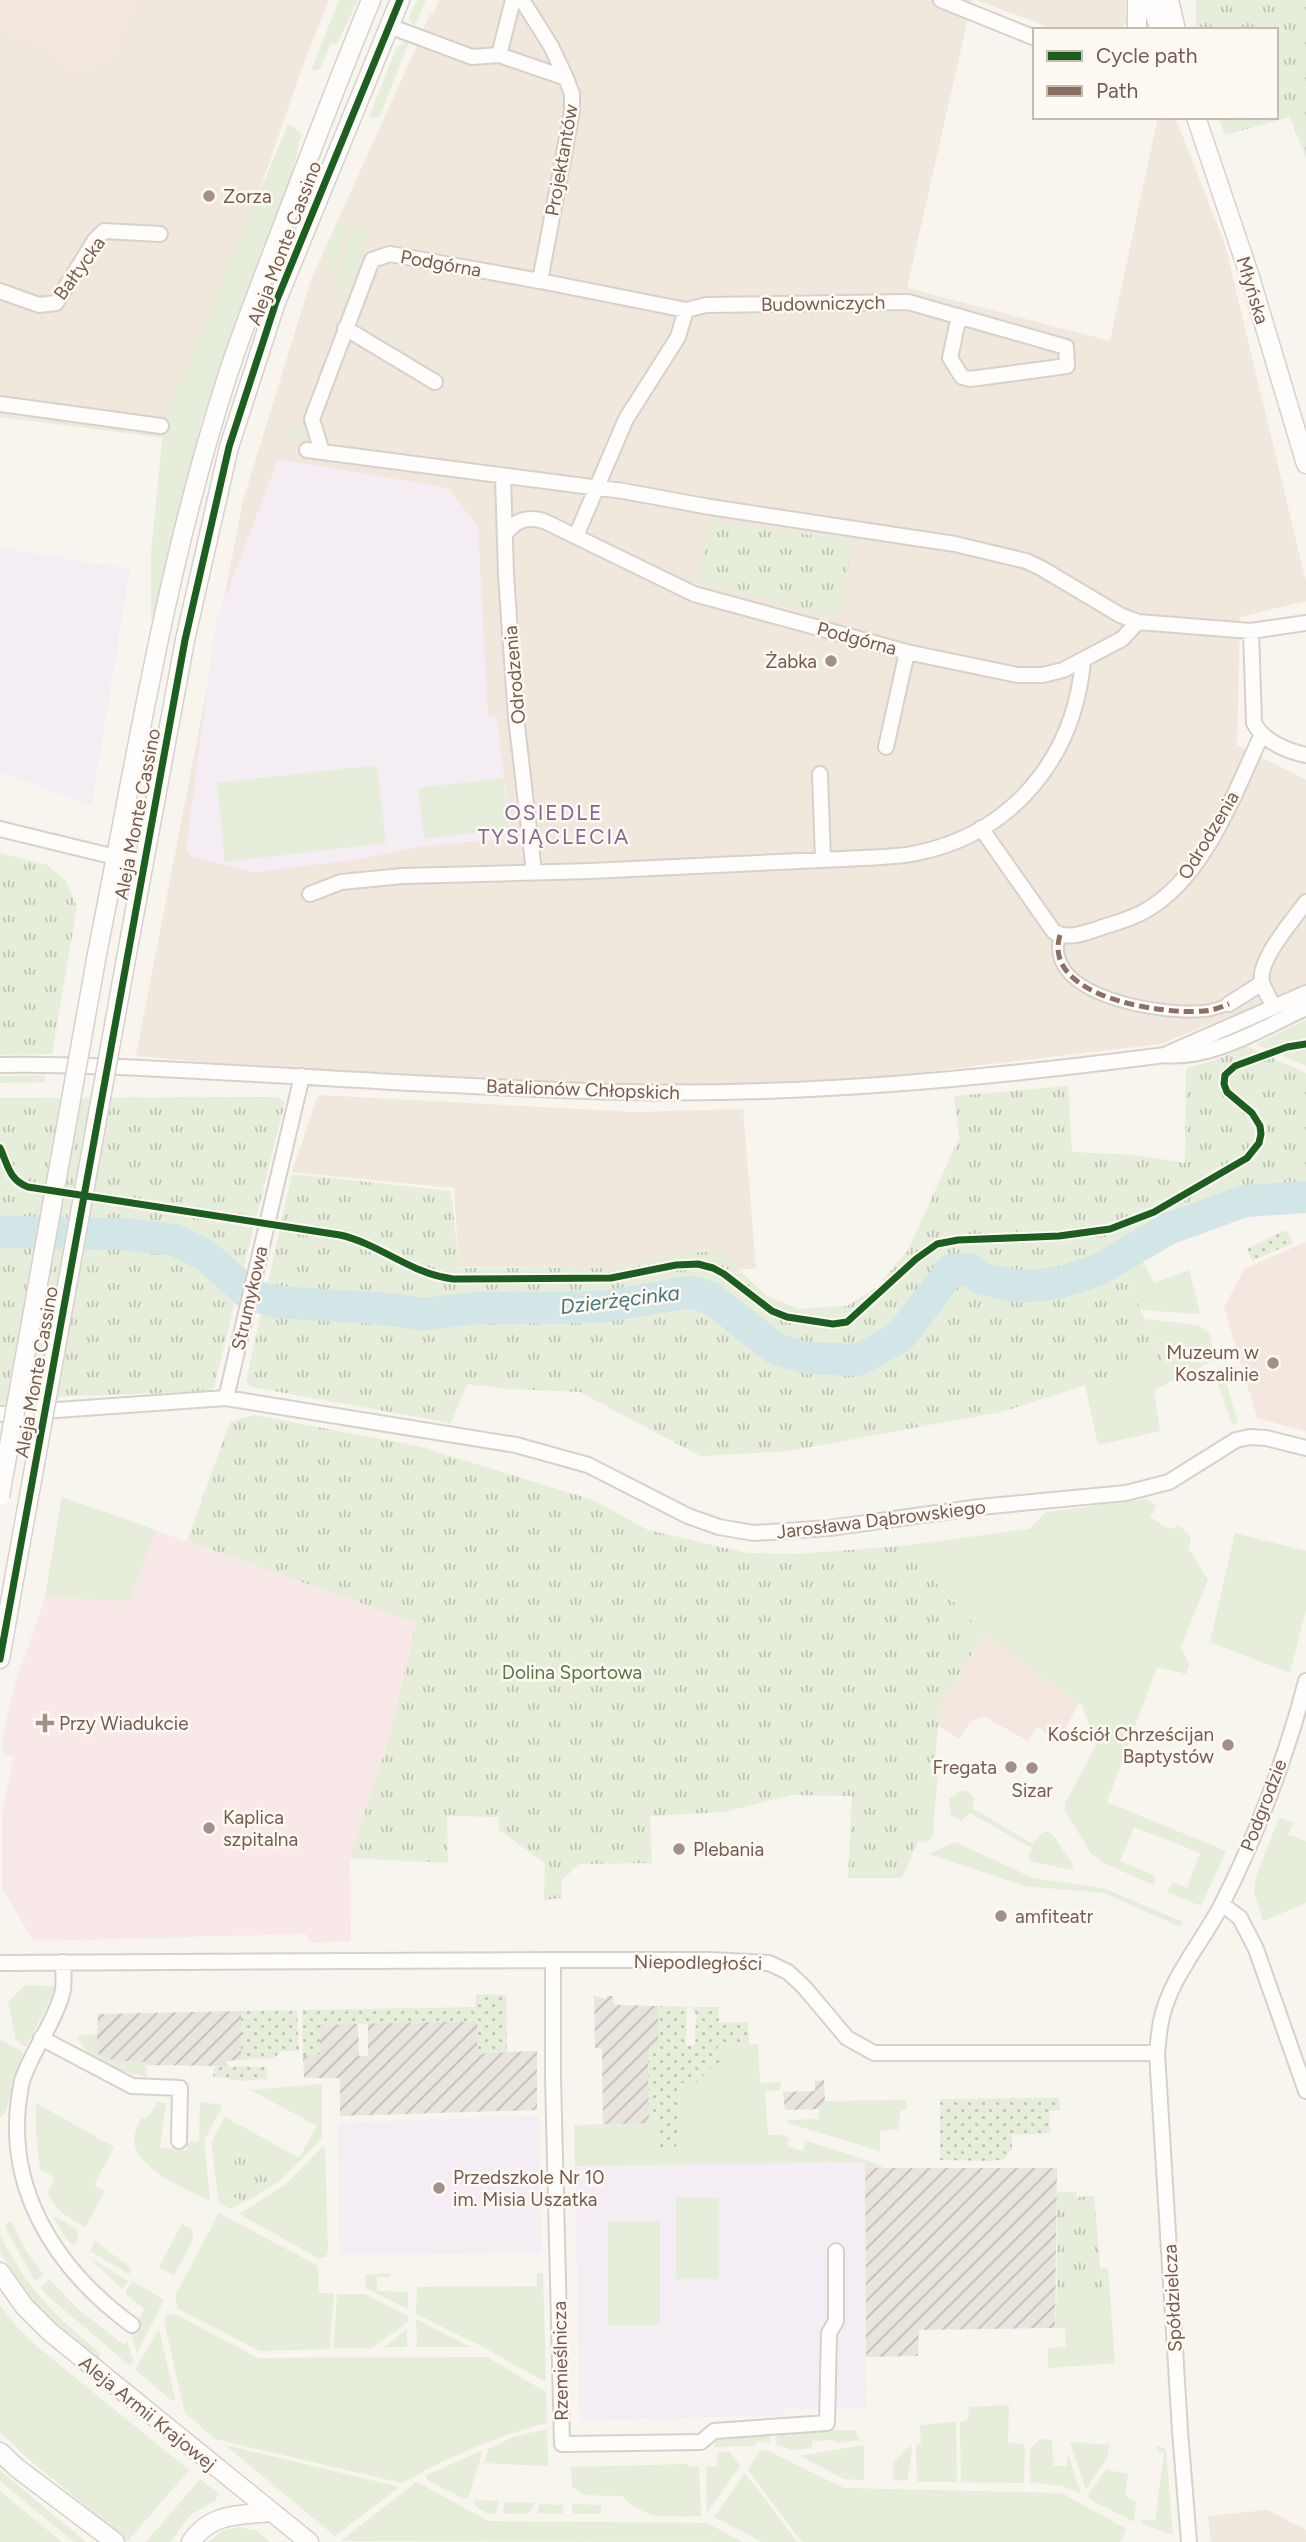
<svg xmlns="http://www.w3.org/2000/svg" width="1306" height="2542" viewBox="0 0 1306 2542" font-family="Figtree,sans-serif">
<style>
.residential{fill:#f0e7dd}
.commercial{fill:#f4e7e0}
.industrial{fill:url(#industrial-furrows)}
.education{fill:#f5edf4}
.medical{fill:#f8e8e8}
.grass{fill:#e6edda}
.park{fill:url(#park-tufts)}
.garden{fill:url(#garden-dots)}
.lines{fill:none;stroke-linecap:round;stroke-linejoin:round}
.river{stroke:#d2e5e7;stroke-width:32}
.pedestrian-casing{stroke:#d7d1cc;stroke-width:14}
.minor-casing{stroke:#d7d1cc;stroke-width:18}
.tertiary-casing{stroke:#d7d1cc;stroke-width:21}
.pedestrian{stroke:#fefdfc;stroke-width:10}
.minor{stroke:#fefdfc;stroke-width:14}
.tertiary{stroke:#fefdfc;stroke-width:18}
.tertiary-bridge-casing{stroke:#d7d1cc;stroke-width:21;stroke-linecap:butt}
.tertiary-bridge{stroke:#fefdfc;stroke-width:18}
.quiet{stroke:#8d6e63;stroke-width:5;stroke-dasharray:10 5;stroke-linecap:butt}
.cycleway-casing{stroke:#fef9f2;stroke-width:11}
.cycleway{stroke:#1b5e20;stroke-width:7}
.poi-dot{fill:#a39187;stroke:#fef9f2;stroke-width:2.5}
.labels{text-anchor:middle;stroke-width:5;stroke-linejoin:round;paint-order:stroke}
.street-label{font-size:19px;fill:#755c50;stroke:#fef9f2}
.poi-label{font-size:19px;fill:#755c50;stroke:#fef9f2;text-anchor:start}
.park-label{font-size:19px;fill:#577948;stroke:#fef9f2}
.neighbourhood-label{font-size:21px;letter-spacing:2px;fill:#826890;stroke:#fef9f2}
.water-label{font-size:21px;font-style:italic;fill:#47777f;stroke:#fef9f2}
</style>
<defs>
<pattern id="industrial-furrows" width="10" height="10" patternUnits="userSpaceOnUse" patternTransform="scale(1.75)"><rect width="10" height="10" fill="#eae4df"/><path d="M-1 1l2-2M0 10L10 0M9 11l2-2" fill="none" stroke="#c2bcb7"/></pattern>
<pattern id="park-tufts" width="24" height="20" patternUnits="userSpaceOnUse" patternTransform="scale(1.75)"><rect width="24" height="20" fill="#e6edda"/><path d="M3 7l-1-3M5 7V3M7 7l1-3M15 17l-1-3M17 17v-4M19 17l1-3" fill="none" stroke="#bfc3b3"/></pattern>
<pattern id="garden-dots" width="8" height="8" patternUnits="userSpaceOnUse" patternTransform="scale(1.75)"><rect width="8" height="8" fill="#e6edda"/><path d="M2 2h.1M6 6h.1" fill="none" stroke="#bfc3b3" stroke-width="1.8" stroke-linecap="round"/></pattern>
</defs>
<rect width="100%" height="100%" fill="#f8f4ee"/>
<!-- residential -->
<path class="residential" d="M0,0H329L305,59L174,439L0,417Z
M439,0H972L907,288L1110,341L1158,117H1172L1177,122L1225,245L1306,582V601L1240,617L1237,745L1306,780V986L1160,1044L882,1077L629,1090L327,1073L136,1056L243,501L311,280L415,50L430,13L434,14Z
M976,0H1125L1127,22L1119,30H1057Z
M318,1095L635,1112L743,1109L756,1269L459,1267L454,1188L292,1172Z
M1267,2510L1306,2530V2542H1211L1208,2516Z"/>
<!-- commercial -->
<path class="commercial" d="M0,0H137L111,63L65,74L56,53L0,30Z
M1306,1242V1431L1257,1418L1224,1308L1244,1269Z
M984,1635L1079,1703L1058,1742L1037,1726L1028,1741L985,1717L970,1721L960,1739L938,1726L940,1705Z"/>
<!-- industrial -->
<path class="industrial" d="M594,1996L606,1999L607,1996H613L614,2005L658,2006V2047H648L649,2124H603L602,2049L595,2048Z
M241,2011V2060L226,2061L227,2066L147,2065V2062L115,2061L96,2053L98,2014Z
M477,2021V2053L537,2051V2110L340,2116V2078H304L303,2056L320,2054L319,2025L358,2023L359,2056H368V2023Z
M824,2080L825,2101L819,2109L785,2110L783,2092L815,2091V2081Z
M865,2168H1057L1055,2328L919,2330L918,2356L866,2357Z"/>
<!-- education -->
<path class="education" d="M278,459L448,488L478,526L488,716H497L511,839L423,846L356,860L255,872L190,856L186,849L216,622Z
M0,548L130,569L91,805L0,772Z
M539,2116L541,2253L340,2255L338,2123Z
M865,2162L866,2408L785,2409L784,2415L585,2421L580,2417L575,2166Z"/>
<!-- medical -->
<path class="medical" d="M62,1497L416,1623L390,1735L350,1858L351,1941L311,1943L306,1934L34,1941L2,1889V1813L14,1757L3,1753V1735L14,1687L45,1597Z"/>
<!-- grass -->
<path class="grass" d="M339,0H358L337,44L331,42L320,69L311,71Z
M417,0H426L414,27L409,17Z
M404,42H409L379,118L369,117L397,47Z
M288,124L301,133L292,178L244,297L201,423L155,620L151,619V554L164,422Z
M342,220L347,230L333,278L322,254Z
M356,227L369,232L346,298L336,284L352,229Z
M301,424L305,425V433L300,439L285,440L286,436Z
M377,765L386,843L225,862L217,783Z
M503,778L509,829L424,839L418,788Z
M1306,1020V1066L1256,1044Z
M45,1075V1082L0,1083V1076Z
M1141,1257L1154,1283L1189,1270L1200,1314L1141,1310L1122,1267Z
M1145,1319L1198,1325L1210,1334L1215,1360L1154,1390L1160,1431L1098,1445L1085,1385L1162,1360Z
M1215,1375H1220L1225,1379L1238,1422L1232,1425Z
M62,1497L156,1530L129,1601L45,1597Z
M1147,1499L1157,1506L1150,1517L1169,1529L1180,1526L1191,1538L1188,1548L1208,1580L1181,1646L1189,1664L1186,1674L1157,1667L1107,1802L1226,1851L1201,1906L1167,1892L1173,1882L1187,1888L1200,1853L1134,1827L1120,1861L1156,1876L1154,1885L1101,1862L1091,1853L1065,1811V1804L1096,1745L1082,1705L984,1635L902,1546L1029,1529L1046,1512Z
M1235,1533L1306,1551V1609L1290,1673L1210,1642Z
M930,1769L938,1773L933,1827L934,1832L931,1839L925,1843L918,1841Z
M960,1791H966L973,1796L974,1802L972,1808L1033,1844L1041,1834L1047,1831L1052,1834L1073,1865L1072,1870L1030,1861L1028,1856L1032,1848L970,1813L961,1821L951,1815L949,1799Z
M1279,1818L1294,1822L1288,1835L1306,1841V1903L1263,1921L1254,1892L1256,1877Z
M955,1842L1033,1878L1106,1889L1183,1922L1180,1927L1104,1893L1024,1886L929,1854Z
M25,1985L54,1986V1992L26,2047L16,2040L8,2002Z
M97,2034V2053L115,2061L147,2062L146,2077L115,2069L89,2056L77,2036Z
M0,2039L23,2052L5,2113L0,2117Z
M758,2044L760,2083L781,2082L780,2090L765,2092L768,2135H781L789,2138L787,2146L802,2151L806,2141L867,2160L884,2168H865L864,2162L575,2166L574,2125L657,2123L676,2147L681,2082H701L706,2068L717,2059L718,2045Z
M322,2084V2137L319,2142L281,2180L238,2154L219,2191L244,2202L230,2209L219,2203L211,2143L225,2117L299,2158L317,2126L251,2090Z
M906,2100L907,2110L900,2111L899,2129L880,2131V2151L788,2123L786,2120L819,2119V2109L825,2101Z
M158,2102L166,2103L160,2148L187,2150V2143L199,2141L200,2102L223,2105L204,2140L210,2199L209,2201C186,2189 133,2168 134,2138C135,2131 139,2123 142,2117L146,2119Z
M36,2103L114,2147L94,2185L105,2191L85,2227C69,2217 54,2212 48,2192L55,2178L40,2169L36,2134Z
M322,2147L325,2148L328,2251L326,2257L318,2258L239,2214L286,2184Z
M1057,2192H1076L1077,2205L1057,2206Z
M676,2198H719V2279H676Z
M219,2213L318,2266L319,2293H334L330,2349L260,2351L178,2309L175,2296Z
M53,2217H56L77,2229L78,2239L74,2246L66,2239Z
M11,2221L26,2251L44,2275L35,2281L7,2231L5,2225Z
M608,2221H660V2325H608Z
M182,2224L192,2229L193,2240L174,2276L159,2267Z
M0,2235C28,2290 52,2313 99,2352L100,2363L46,2317L27,2295L0,2252Z
M95,2241L132,2269L129,2274L90,2251Z
M90,2258L128,2281L122,2289Z
M1108,2268L1115,2363L1048,2368V2348L1066,2347L1065,2328H1055L1057,2289L1102,2287L1101,2269Z
M390,2273V2277H377V2291L408,2292V2309L366,2288L365,2275Z
M537,2273H543L546,2382L481,2346L416,2314L417,2289L419,2287L537,2286Z
M49,2279L78,2309L124,2345L127,2341L133,2360L130,2366L48,2296L41,2288Z
M132,2281L164,2300L137,2353L131,2333L144,2309L126,2294V2291Z
M337,2294H365L408,2316V2322L372,2348H333Z
M0,2305L16,2326L41,2350L189,2470L128,2541L26,2457L0,2432Z
M168,2314L177,2315L258,2358L487,2357L546,2392L547,2423C496,2436 447,2457 402,2483L215,2439L185,2413L164,2321Z
M416,2319L470,2347H417Z
M159,2329L175,2399L174,2402L135,2370Z
M407,2329V2347H384Z
M1009,2405L1008,2443L1022,2444L1025,2447L1024,2483L961,2482L960,2423L968,2419L969,2407Z
M956,2422L957,2482H917L916,2445L921,2444L920,2425Z
M547,2429L548,2466L484,2463L488,2449L513,2437Z
M827,2430H855L860,2440L837,2443L836,2440L813,2441L811,2448L792,2450L776,2444L777,2433Z
M769,2433L770,2443L758,2441L754,2446L714,2447L717,2436Z
M1039,2439L1052,2440L1053,2466H1067V2452L1081,2494L1063,2486L1030,2482V2450Z
M1070,2442L1110,2445L1107,2457L1086,2490Z
M864,2445V2480L844,2479L800,2456Z
M911,2445C913,2455 908,2469 908,2481L893,2480V2463Z
M226,2446H230L399,2487L335,2536Z
M1155,2446L1164,2448L1166,2451L1173,2535L1142,2524L1143,2519L1155,2521L1164,2453L1159,2452Z
M483,2450L469,2496L464,2499L427,2480V2475Z
M761,2450H766L844,2488L1061,2493L1127,2529L1120,2542H802L748,2470Z
M729,2451L740,2466L707,2513L706,2466H717V2453Z
M688,2464L689,2467L699,2466L701,2516C667,2516 647,2522 622,2496L583,2495L572,2487L571,2467Z
M1108,2467V2470L1128,2474L1125,2495L1136,2502L1134,2522L1089,2499V2493Z
M0,2470L9,2478L86,2542H74L0,2481Z
M745,2473L797,2542H762L714,2517Z
M200,2479L218,2493L216,2500L190,2515L170,2542H146Z
M416,2482L489,2521L707,2523L743,2542L341,2541Z
M0,2491L62,2542H0Z
M475,2500L499,2501L496,2513L489,2514L474,2505Z
M505,2502L534,2503L530,2513L503,2514Z
M540,2504L563,2505V2514L537,2513Z
M572,2504L601,2505V2514H573Z
M239,2527L257,2531L270,2542H208L222,2531Z"/>
<!-- park -->
<path class="park" d="M1196,0H1306V158L1290,117L1225,135L1218,117H1276V30H1196Z
M711,521L854,541L837,618L697,580Z
M0,853L47,865L65,880L77,906L52,1054L0,1055Z
M1246,1046L1306,1073V1197L1225,1206L1179,1219L1119,1260L1162,1360L1005,1411L789,1451L700,1456L580,1392L510,1389L467,1384L451,1423L251,1387L246,1381L292,1174L451,1191L459,1268H601L689,1253L719,1251L767,1296L799,1309L847,1306L877,1287L908,1250L959,1138L954,1096L1068,1086L1072,1152L1136,1155L1185,1163L1186,1068L1219,1059Z
M277,1097L285,1102L214,1387L205,1392L68,1396L0,1404V1098Z
M254,1415L418,1446L593,1500L648,1530L747,1553L796,1554L902,1546L984,1635L940,1705L935,1758L931,1764L918,1841L902,1878H848L852,1796L792,1795L725,1812L650,1816L652,1863L579,1864L562,1880L561,1898L544,1900L545,1863L499,1830V1817L447,1816L448,1863L350,1858L390,1735L416,1623L187,1541L230,1422Z
M238,2154L281,2180L245,2202L219,2191Z
M1094,2196L1102,2288L1057,2289V2206L1076,2205L1077,2197Z"/>
<!-- garden -->
<path class="garden" d="M1286,1230L1293,1243L1252,1261L1247,1249Z
M476,1994L506,1995L507,2052L477,2054V2021L320,2025V2054L303,2056L302,2010L475,2007Z
M658,2006L687,2007L686,2046L695,2045L696,2015L691,2007H719V2023L748,2022L749,2044L718,2045L717,2059L721,2061L719,2068H706L701,2082L681,2083L676,2147L657,2149V2123L649,2124L648,2047L658,2046Z
M297,2010L299,2051H281L274,2058L241,2060V2011Z
M215,2066L267,2067V2079L240,2081L213,2076Z
M1059,2098L1060,2110L1049,2111L1050,2133L1012,2135V2149L1005,2159L992,2161L940,2160V2099Z"/>
<g class="lines">
<!-- river -->
<path class="river" d="M0,1232L121,1234L175,1240L205,1255L249,1294L276,1302L376,1308L424,1314L478,1308L601,1307L690,1292L711,1298L776,1349L807,1358L858,1360L900,1337L951,1270H971L980,1278L1021,1287L1059,1283L1098,1270L1168,1229L1245,1201L1306,1197"/>
<defs>
<path id="pedestrian" d="M1060,935C1041,997 1163,1015 1203,1011C1212,1011 1221,1007 1229,1004"/>
<path id="minor" d="M522,0L551,46L566,78
M941,0L1035,38
M389,26L472,57L499,55L566,78L572,94V111L540,281L686,310L706,305L908,302L1066,347L1067,366L970,379L962,377L950,358L959,316
M499,55L513,0
M0,291L39,305L56,303L95,240L104,231L160,234
M345,328L435,382
M0,404L161,426
M307,450L623,491L710,507L955,544L1026,561L1041,568L1120,615L1138,622L1251,631L1306,623
M322,452L312,419L372,260L390,254L540,281
M503,477L506,575L516,717L534,872
M505,534C516,520 527,516 544,521L694,594L907,652L1017,675H1043L1063,670L1122,639L1138,622
M576,536L626,419L678,337L686,310
M1251,631L1254,723C1263,741 1287,751 1306,755
M886,747L907,652
M820,774L823,860
M981,828L1054,932C1069,940 1084,933 1100,928C1115,923 1131,919 1145,911C1205,877 1234,794 1262,734
M0,829L144,864
M310,894L341,882L403,876L590,871L863,858C881,857 899,857 917,853C1014,833 1075,756 1083,660
M1229,1004L1262,983
M1274,1007C1270,999 1264,990 1262,982C1257,961 1293,920 1306,902
M1169,1053L1306,993
M0,1065C73,1064 144,1068 217,1072C354,1079 490,1089 627,1092C807,1096 987,1078 1165,1055C1212,1060 1264,1027 1306,1008
M226,1398L302,1076
M0,1414L226,1398L516,1445L588,1465L688,1516L719,1527L754,1533L830,1528L980,1507L1126,1493L1169,1482L1236,1440L1250,1437L1266,1438L1306,1448
M1222,1904L1240,1918L1256,1949L1306,2091
M553,1960V2077L562,2444L701,2442L714,2431L827,2423L829,2333L836,2321V2251
M63,1962C63,1972 65,1984 62,1994C54,2024 32,2050 22,2081C0,2183 53,2267 132,2325
M0,1963L553,1960H711L769,1963L788,1972L804,1987L847,2038L874,2053H1157
M41,2038L132,2086L180,2088L179,2141
M1189,2542L1180,2431L1157,2053C1158,2043 1159,2032 1161,2021C1170,1977 1203,1942 1223,1902C1256,1837 1288,1752 1306,1681"/>
<path id="tertiary" d="M1137,0V30
M1150,0L1160,30
M1169,0L1176,30
M1196,117L1249,274L1306,464
M97,954C136,759 167,560 229,371C247,317 268,265 288,212C315,141 342,70 371,0
M126,959L185,640L229,447L276,302L400,0
M0,1659L15,1574
M0,2272L24,2306L50,2332L309,2542
M0,2452L17,2468L115,2542
M191,2542C210,2513 240,2515 271,2512"/>
</defs>
<!-- pedestrian casing -->
<use href="#pedestrian" class="pedestrian-casing"/>
<!-- minor casing -->
<use href="#minor" class="minor-casing"/>
<!-- tertiary casing -->
<use href="#tertiary" class="tertiary-casing"/>
<!-- pedestrian -->
<use href="#pedestrian" class="pedestrian"/>
<!-- minor -->
<use href="#minor" class="minor"/>
<!-- tertiary -->
<use href="#tertiary" class="tertiary"/>
<defs>
<path id="tertiary-bridge" d="M0,1496L97,954
M15,1574L126,959"/>
</defs>
<!-- tertiary-bridge casing -->
<use href="#tertiary-bridge" class="tertiary-bridge-casing"/>
<!-- tertiary-bridge -->
<use href="#tertiary-bridge" class="tertiary-bridge"/>
<!-- quiet -->
<path class="quiet" d="M1060,935C1041,997 1163,1015 1203,1011C1212,1011 1221,1007 1229,1004"/>
<defs>
<path id="cycleway" d="M0,1148C8,1165 9,1180 28,1187L340,1235C380,1244 411,1274 453,1279L611,1278L676,1265L698,1264L713,1268L724,1274L772,1311L787,1317L833,1324L847,1322L916,1259L937,1244L958,1240L1059,1236L1110,1229L1154,1212L1247,1158L1259,1143L1261,1134L1260,1126L1252,1113L1227,1092L1224,1084L1225,1075L1235,1066L1287,1047L1306,1044
M0,1659L185,640L229,447L276,302L400,0"/>
</defs>
<!-- cycleway casing -->
<use href="#cycleway" class="cycleway-casing"/>
<!-- cycleway -->
<use href="#cycleway" class="cycleway"/>
</g>
<!-- markers -->
<g class="poi-dot">
<circle cx="209" cy="196" r="7"/>
<circle cx="831" cy="661" r="7"/>
<circle cx="1273" cy="1363" r="7"/>
<path d="M41.5 1712.5h7v7h7v7h-7v7h-7v-7h-7v-7h7z"/>
<circle cx="1228" cy="1745" r="7"/>
<circle cx="1011" cy="1767" r="7"/>
<circle cx="1032" cy="1768" r="7"/>
<circle cx="209" cy="1828" r="7"/>
<circle cx="679" cy="1849" r="7"/>
<circle cx="1001" cy="1916" r="7"/>
<circle cx="439" cy="2188" r="7"/>
</g>
<g class="labels">
<!-- street labels -->
<g class="street-label">
<text transform="translate(561 160) rotate(-80)" y="7">Projektantów</text>
<text transform="translate(284 243) rotate(-69)" y="7">Aleja Monte Cassino</text>
<text transform="translate(441 263) rotate(10)" y="7">Podgórna</text>
<text transform="translate(79 268) rotate(-54)" y="7">Bałtycka</text>
<text transform="translate(1253 290) rotate(73)" y="7">Młyńska</text>
<text transform="translate(823 303) rotate(-1)" y="7">Budowniczych</text>
<text transform="translate(857 638) rotate(15)" y="7">Podgórna</text>
<text transform="translate(514 675) rotate(-95)" y="7">Odrodzenia</text>
<text transform="translate(137 814) rotate(-79)" y="7">Aleja Monte Cassino</text>
<text transform="translate(1208 835) rotate(-59)" y="7">Odrodzenia</text>
<text transform="translate(583 1089) rotate(2)" y="7">Batalionów Chłopskich</text>
<text transform="translate(249 1298) rotate(-77)" y="7">Strumykowa</text>
<text transform="translate(36 1372) rotate(-80)" y="7">Aleja Monte Cassino</text>
<text transform="translate(881 1519) rotate(-7)" y="7">Jarosława Dąbrowskiego</text>
<text transform="translate(1263 1805) rotate(-69)" y="7">Podgrodzie</text>
<text transform="translate(698 1962) rotate(1)" y="7">Niepodległości</text>
<text transform="translate(1172 2298) rotate(-93)" y="7">Spółdzielcza</text>
<text transform="translate(560 2361) rotate(-91)" y="7">Rzemieślnicza</text>
<text transform="translate(148 2413) rotate(39)" y="7">Aleja Armii Krajowej</text>
</g>
<!-- poi labels -->
<g class="poi-label">
<text x="223" y="203">Zorza</text>
<text x="817" y="668" text-anchor="end">Żabka</text>
<text x="1259" y="1359" text-anchor="end">Muzeum w<tspan x="1259" dy="22">Koszalinie</tspan></text>
<text x="59" y="1730">Przy Wiadukcie</text>
<text x="1214" y="1741" text-anchor="end">Kościół Chrześcijan<tspan x="1214" dy="22">Baptystów</tspan></text>
<text x="997" y="1774" text-anchor="end">Fregata</text>
<text x="1032" y="1797" text-anchor="middle">Sizar</text>
<text x="223" y="1824">Kaplica<tspan x="223" dy="22">szpitalna</tspan></text>
<text x="693" y="1856">Plebania</text>
<text x="1015" y="1923">amfiteatr</text>
<text x="453" y="2184">Przedszkole Nr 10<tspan x="453" dy="22">im. Misia Uszatka</tspan></text>
</g>
<!-- park labels -->
<g class="park-label">
<text x="572" y="1679">Dolina Sportowa</text>
</g>
<!-- neighbourhood labels -->
<g class="neighbourhood-label">
<text x="554" y="820">OSIEDLE<tspan x="554" dy="24">TYSIĄCLECIA</tspan></text>
</g>
<!-- water labels -->
<g class="water-label">
<text transform="translate(620 1300) rotate(-7)" y="7">Dzierżęcinka</text>
</g>
</g>
<!-- legend -->
<rect x="1033" y="28" width="245" height="91" fill="#fef9f2" stroke="#c7bab1" stroke-width="2"/>
<rect x="1047" y="51" width="35" height="10" fill="#1b5e20" stroke="#c7bab1" stroke-width="2"/>
<text x="1096" y="63" font-size="21" fill="#755c50">Cycle path</text>
<rect x="1047" y="86" width="35" height="10" fill="#8d6e63" stroke="#c7bab1" stroke-width="2"/>
<text x="1096" y="98" font-size="21" fill="#755c50">Path</text>
</svg>
